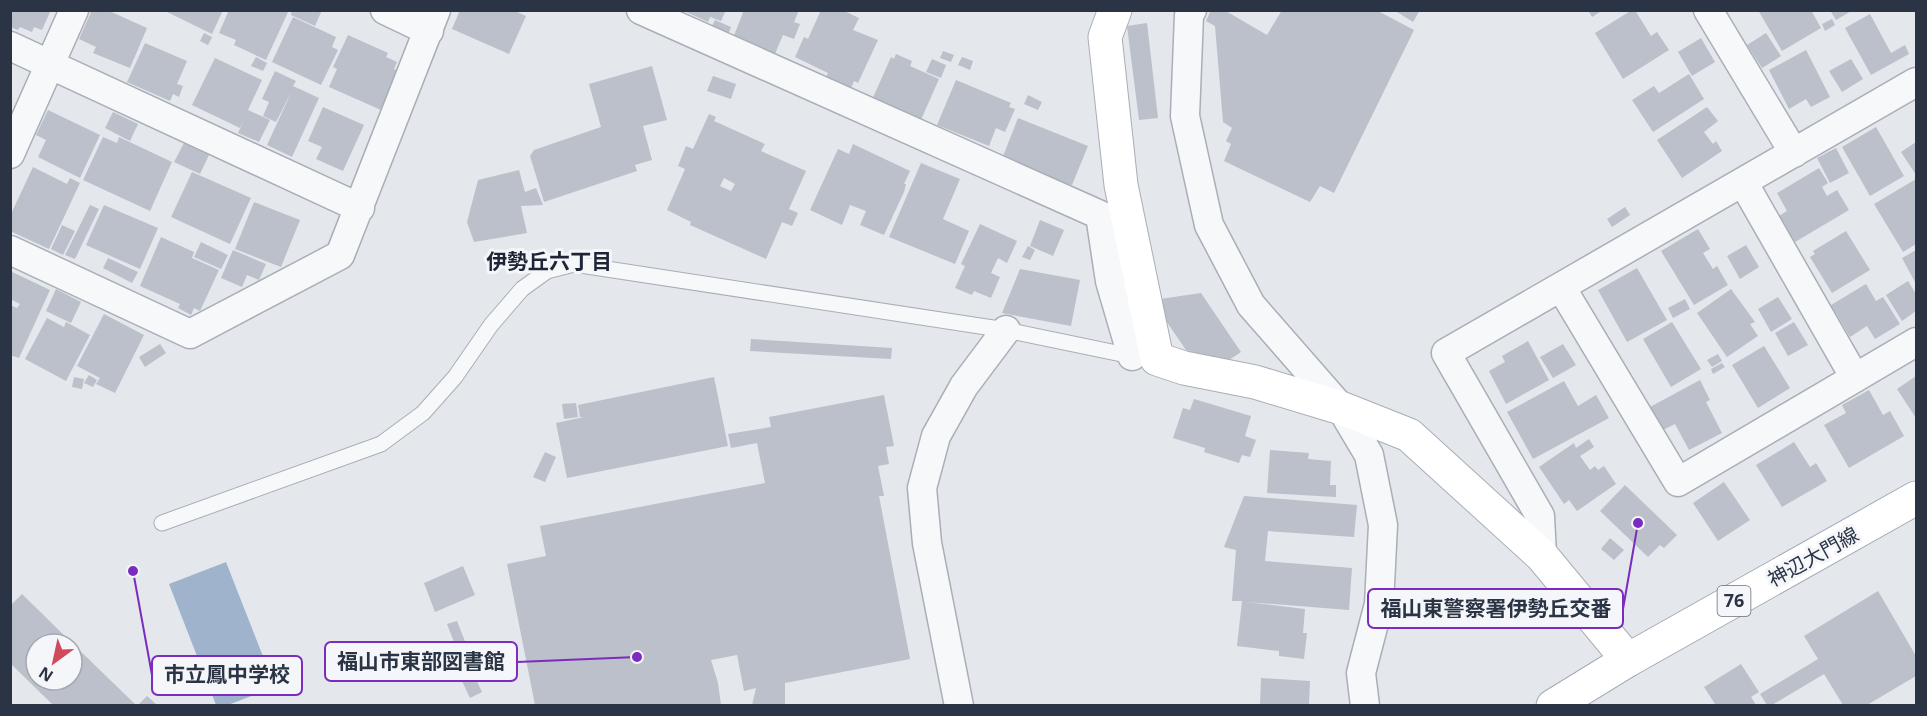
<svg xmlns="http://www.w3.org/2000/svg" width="1927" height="716" viewBox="0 0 1927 716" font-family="'Noto Sans','Noto Sans JP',sans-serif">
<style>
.water{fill:#9fb4cc}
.building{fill:#bbc0ca;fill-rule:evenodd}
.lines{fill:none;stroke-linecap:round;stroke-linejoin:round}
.lane-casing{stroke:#a9aeb7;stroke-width:17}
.street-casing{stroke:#a9aeb7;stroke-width:31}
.secondary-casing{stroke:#a9aeb7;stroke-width:35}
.primary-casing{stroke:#a3abb8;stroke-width:35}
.lane{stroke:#f7f8fa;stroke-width:15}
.street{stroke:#f7f8fa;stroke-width:28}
.secondary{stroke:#fff;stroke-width:33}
.primary{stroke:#fff;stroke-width:33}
.labels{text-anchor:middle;stroke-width:6;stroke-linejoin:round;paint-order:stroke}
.shield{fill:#f4f6f9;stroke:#676e7b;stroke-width:1.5}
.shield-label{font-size:18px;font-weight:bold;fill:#2b3445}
.street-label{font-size:20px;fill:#2b3445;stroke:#f4f6f9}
.neighbourhood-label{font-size:21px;font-weight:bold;fill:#1d2536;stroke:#f4f6f9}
.leader{fill:none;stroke:#7b2cbf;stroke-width:2}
.callout-dot{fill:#7b2cbf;stroke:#f4f6f9;stroke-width:2}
.callout{fill:#f4f6f9;stroke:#7b2cbf;stroke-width:2}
.callout-label{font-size:21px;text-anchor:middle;font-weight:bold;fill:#2b3445}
</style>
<rect width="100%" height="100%" fill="#e4e7ec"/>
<!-- water -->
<path class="water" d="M226,562L275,687L228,705H216L169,584Z"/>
<!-- building -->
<path class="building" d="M10,10H51L42,30L34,27L32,32L20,27L18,30L10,27Z
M92,10H107L147,28L130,68L93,53L96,47L79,39Z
M163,10H223L212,34Z
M229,10H289L266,60L234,45L236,40L219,33Z
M292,10H322L315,26L291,15Z
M460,10H513L526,16L509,54L452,29Z
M682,10H726L721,21L710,17L708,22Z
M744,10H799L794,22L800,24L794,39L783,35L774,56L733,38Z
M821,10H842L859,18L853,30L878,40L858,83L854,81L849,93L824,82L828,73L795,57L804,37L808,39Z
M1211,10H1224L1267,35L1282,10H1376L1414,30L1334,193L1320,186L1310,202L1224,161L1231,144L1226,141L1232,128L1223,122L1215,26L1206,21Z
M1394,10H1420L1413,22Z
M1588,10H1603L1592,17Z
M1632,10H1635L1651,36L1657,32L1669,50L1623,79L1595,33Z
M1758,10H1811L1821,28L1782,51Z
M1830,10H1853L1836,20Z
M1870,14L1891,53L1905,45L1909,54L1871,75L1845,28Z
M293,17L336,37L332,47L338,50L321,85L272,62Z
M1832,19L1835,25L1825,31L1822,24Z
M715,20L731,27L727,38L710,30Z
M1147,23L1158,118L1139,120L1127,26Z
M204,33L212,37L208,45L200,41Z
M1766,33L1781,56L1762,68L1747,45Z
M348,35L388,53L386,57L397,62L394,69L398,71L381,110L329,87L337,69L333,67Z
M1701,38L1715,62L1692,76L1678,52Z
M145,43L187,61L177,84L183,86L179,97L173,94L170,101L127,82Z
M1806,50L1830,97L1811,107L1806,99L1789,109L1769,70Z
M943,51L954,55L951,62L940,58Z
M896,54L912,61L910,66L939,79L920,122L872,100L891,57L894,59Z
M256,57L267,63L263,71L251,66Z
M962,57L973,61L970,70L958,65Z
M215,58L262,80L248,110L270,120L259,142L238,133L246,116L240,128L192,105Z
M932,59L946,65L941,78L926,72Z
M1851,59L1863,79L1842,92L1829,71Z
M652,66L667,120L643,126L652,160L635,165L637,171L544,202L530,156L534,150L601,127L589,84Z
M275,71L296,81L293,86L319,98L292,157L267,145L292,91L276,122L263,116L269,102L262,99Z
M1689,74L1704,99L1653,132L1632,100L1654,86L1659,93Z
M713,76L736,84L731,99L707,91Z
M956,80L1011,103L1009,107L1015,109L1005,132L996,128L989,146L937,125Z
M1028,95L1042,102L1038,110L1024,104Z
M323,107L364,125L343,171L316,159L322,147L308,141Z
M1707,107L1718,121L1704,132L1713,144L1716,141L1722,151L1682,178L1657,140Z
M48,110L100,135L80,178L38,157L46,140L36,135Z
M113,112L138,124L130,141L105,128Z
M709,114L716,117L714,121L765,144L761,151L806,171L789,209L798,213L792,226L782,222L766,259L690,225L691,222L667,210L685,169L678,166L686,146L693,149ZM724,178L735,184L731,191L720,186Z
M1018,118L1088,146L1072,185L1069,184L1067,190L1002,159Z
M1876,127L1904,176L1870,196L1842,147Z
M103,137L117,143L119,137L172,162L150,211L83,180Z
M1916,142V175L1901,152Z
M184,143L209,155L200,174L174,162Z
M853,144L910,171L904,184H906L904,192L884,235L860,225L866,211L850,205L842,225L810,210L838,149L849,154Z
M1836,148L1849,173L1830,183L1817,158Z
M921,163L960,179L943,219L969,231L955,264L889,237Z
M33,167L67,184L70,178L80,183L49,249L10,231V216Z
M1819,168L1828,183L1822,187L1827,196L1837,190L1849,210L1795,242L1779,216L1787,211L1777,193Z
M519,170L525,192L536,188L543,205L521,206L527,233L474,242L467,222L478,180Z
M192,172L251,198L230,244L171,217Z
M1916,179V244L1903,252L1874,204Z
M254,202L300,220L281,267L235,249Z
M90,205L99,209L75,259L65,255Z
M104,205L158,228L140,269L86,245Z
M1625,207L1630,215L1612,227L1607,219Z
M1040,220L1064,230L1053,256L1030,246Z
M980,224L1017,241L1007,263L998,258L991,273L1000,277L991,298L974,291L972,295L955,288L965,266L961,264Z
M62,225L75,231L63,255L51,249Z
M1698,229L1710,249L1703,253L1713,269L1717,266L1728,285L1694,305L1661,251Z
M1846,231L1870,270L1832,293L1810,257L1815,254L1813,251Z
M161,237L194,252L192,258L219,270L200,311L194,308L191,315L178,308L180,304L140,286Z
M201,242L228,255L221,269L194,257Z
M1746,245L1759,267L1740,279L1727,256Z
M1028,246L1035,250L1030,260L1022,257Z
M233,250L266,264L259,280L247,275L242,287L221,278Z
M1916,250V284L1902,258Z
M108,258L138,272L132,283L103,268Z
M1637,268L1667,320L1627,342L1598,290Z
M1020,269L1080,280L1071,326L1002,313Z
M10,271L50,290L19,358L10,355V305L17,308L20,304L10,299Z
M1908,281L1916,294V311L1902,321L1886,295Z
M1866,284L1876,301L1883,297L1900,324L1875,339L1867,326L1850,337L1831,305Z
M56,289L81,302L71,323L46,311Z
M1731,289L1755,322L1750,324L1758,336L1727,357L1697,313Z
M1201,293L1241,352L1226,362L1186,350L1162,315L1160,299Z
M1778,297L1792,319L1771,332L1758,309Z
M1685,299L1690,309L1673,318L1668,308Z
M104,314L144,335L115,393L96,384L100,378L77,366Z
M47,318L64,327L66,322L90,335L66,381L25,359Z
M1672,322L1701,369L1671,387L1643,339Z
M1794,322L1808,345L1788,356L1775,333Z
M751,339L892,348L891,359L750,351Z
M1528,341L1549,380L1506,404L1489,371L1505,362L1502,356Z
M160,344L166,353L145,367L139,357Z
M1563,344L1576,365L1553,378L1540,357Z
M1764,346L1790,388L1758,408L1732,365Z
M1718,354L1722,361L1712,367L1707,360Z
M1722,363L1725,367L1713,374L1711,369Z
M89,375L97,380L93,387L84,383Z
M1916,376V418L1897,389Z
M74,377L84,379L82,389L72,387Z
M714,377L728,446L567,478L556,423L584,417H580L578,405Z
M1700,380L1710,400L1706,402L1722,433L1689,450L1675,424L1663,430L1650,407Z
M1564,381L1578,406L1596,395L1609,418L1533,459L1507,412Z
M1869,390L1883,415L1890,411L1904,436L1849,468L1824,425L1846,413L1842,405Z
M884,395L894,446L886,447L889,464L878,466L884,496H879L910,659L785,683V705H752L756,688L744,691L737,655L711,660L718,683L721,705H535L507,564L546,556L540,526L765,483L757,443L731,448L728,434L771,427L769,417Z
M1194,399L1251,416L1245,436L1256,440L1250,457L1242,455L1239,463L1204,452L1205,448L1173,438L1183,408L1190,410Z
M576,403L578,417L564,419L562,404Z
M1589,439L1594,447L1580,456L1590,470L1595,466L1598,470L1604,466L1616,484L1577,511L1569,500L1564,504L1539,467L1574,443L1576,448Z
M1794,442L1810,467L1816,463L1827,481L1782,507L1756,465Z
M1270,450L1309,453L1308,459L1331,461L1330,485H1336V497L1267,493Z
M545,452L556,457L545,482L533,477Z
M1724,482L1750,520L1718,541L1693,503Z
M1625,485L1677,535L1664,548L1660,545L1648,557L1600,511Z
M1244,496L1357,505L1354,537L1268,531L1265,561L1352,568L1349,610L1246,602L1305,609L1303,633H1307L1304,659L1279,656V651L1237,646L1242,601H1232L1236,550L1224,547Z
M1610,538L1624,550L1614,560L1601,549Z
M463,566L475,595L435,612L424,583Z
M1878,591L1916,656V676L1867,705H1843L1824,674L1772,705H1767L1760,694L1818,659L1804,636Z
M22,594L72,643L136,705H53L10,663V606ZM36,644H72V680H36Z
M457,621L477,672L467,676L447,624Z
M1741,664L1759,692L1751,697L1756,705H1712L1715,704L1704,687Z
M474,675L482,692L470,698L462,681Z
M1261,678L1310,681L1309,705H1260Z
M147,696L157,705H138Z"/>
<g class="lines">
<defs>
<path id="lane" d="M162,523L381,444L423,413L455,377L491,325L522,289L547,271L574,264L1006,330L1136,357"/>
<path id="street" d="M385,10L429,31
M641,10L1100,215L1110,281L1132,356
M1192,10L1189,15L1185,116L1209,225L1251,305L1341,408L1369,455L1383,525L1379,604L1361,673L1365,706
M1708,10L1794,153
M10,46L360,208
M10,154L74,10
M1743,182L1855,378
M10,250L190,334L340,255L436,10
M1561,287L1678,482L1916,342
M1542,556L1540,516L1446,353L1916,82
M959,706L927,543L922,488L936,436L964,386L1006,330"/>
<path id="secondary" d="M1115,10L1105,37L1121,185L1157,359L1184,368L1255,382L1341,408L1409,435L1542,556L1628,660"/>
<path id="primary" d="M1553,706L1628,660L1916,498"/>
</defs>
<!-- lane casing -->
<use href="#lane" class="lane-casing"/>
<!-- street casing -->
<use href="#street" class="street-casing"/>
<!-- secondary casing -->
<use href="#secondary" class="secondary-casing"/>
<!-- primary casing -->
<use href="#primary" class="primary-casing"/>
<!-- lane -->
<use href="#lane" class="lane"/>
<!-- street -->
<use href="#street" class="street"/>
<!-- secondary -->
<use href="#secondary" class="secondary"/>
<!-- primary -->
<use href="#primary" class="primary"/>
</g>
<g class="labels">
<!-- shield labels -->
<rect class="shield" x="1717.5" y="586" width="33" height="30" rx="4.5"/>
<g class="shield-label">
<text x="1734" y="607">76</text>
</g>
<!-- street labels -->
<g class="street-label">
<text transform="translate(1813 557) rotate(-29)" y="7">神辺大門線</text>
</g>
<!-- neighbourhood labels -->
<g class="neighbourhood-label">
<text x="549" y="269">伊勢丘六丁目</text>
</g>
</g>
<!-- callouts -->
<path class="leader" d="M1638 523L1623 609M637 657L517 662M133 571L152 675"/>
<g class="callout-dot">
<circle cx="1638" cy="523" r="6"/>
<circle cx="637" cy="657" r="6"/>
<circle cx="133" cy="571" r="6"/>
</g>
<g class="callout">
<rect x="1368" y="589" width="255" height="39" rx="6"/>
<rect x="325" y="642" width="192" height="39" rx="6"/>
<rect x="152" y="656" width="150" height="39" rx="6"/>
</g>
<g class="callout-label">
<text x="1496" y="616">福山東警察署伊勢丘交番</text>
<text x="421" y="669">福山市東部図書館</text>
<text x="227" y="682">市立鳳中学校</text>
</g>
<!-- border -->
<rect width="1927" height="716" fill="none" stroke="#2b3445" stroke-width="24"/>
<!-- north arrow -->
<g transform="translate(54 662) rotate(213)"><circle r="28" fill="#f4f6f9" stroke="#a4a8b1" stroke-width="1.5"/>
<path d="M0-4.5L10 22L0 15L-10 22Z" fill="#d1495b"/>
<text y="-9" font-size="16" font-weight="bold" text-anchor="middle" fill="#2b3445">N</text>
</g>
</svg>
